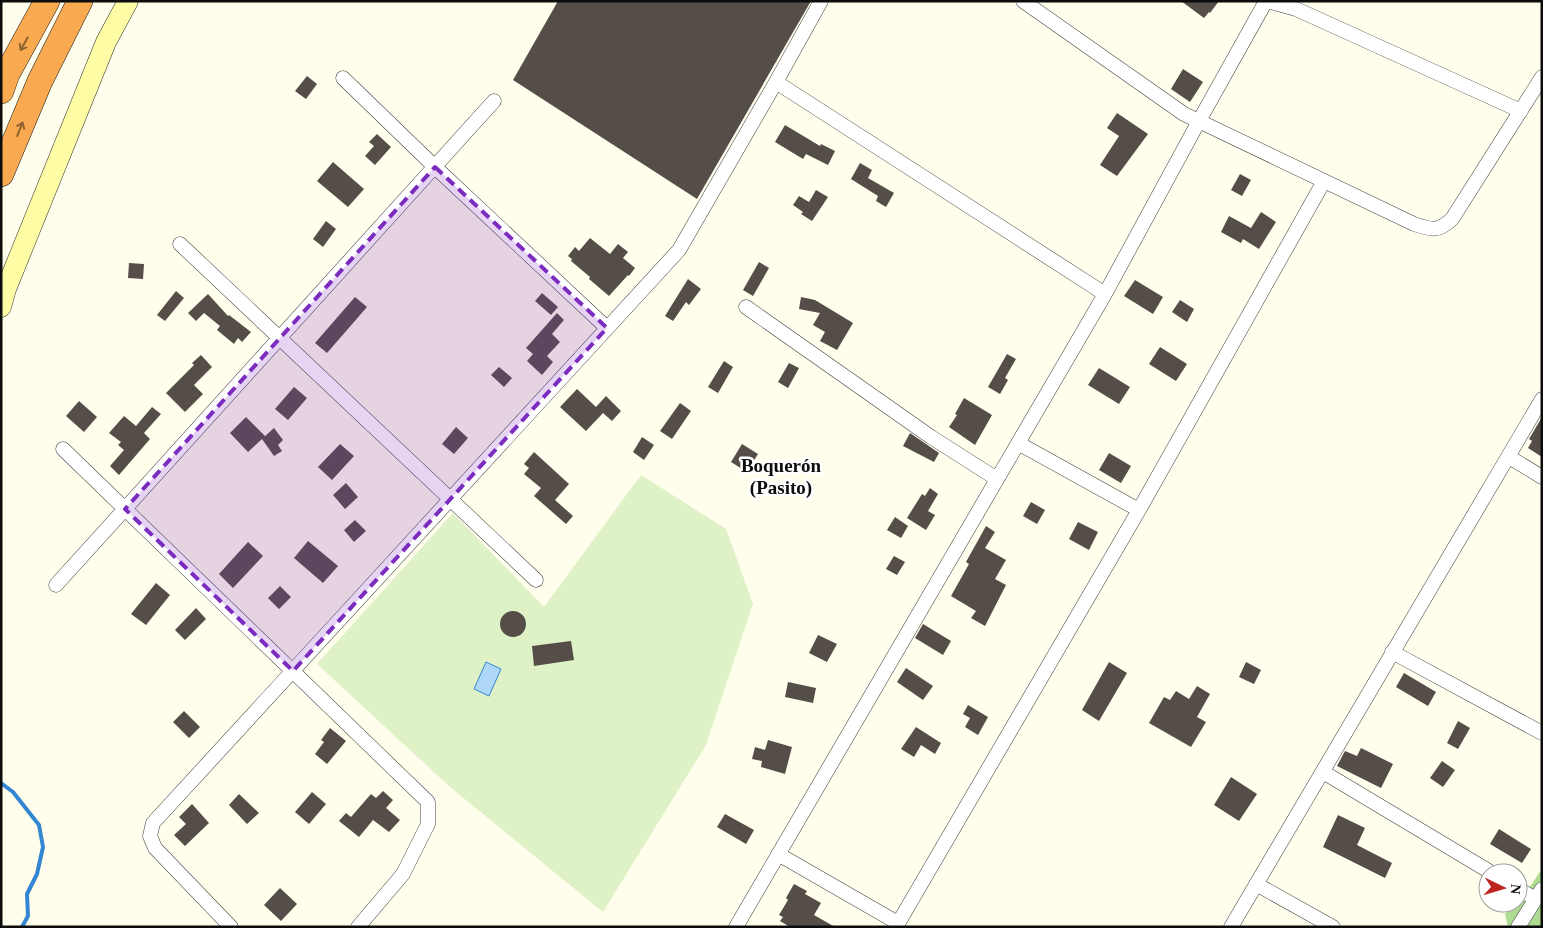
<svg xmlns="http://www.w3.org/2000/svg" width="1543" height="928" viewBox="0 0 1543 928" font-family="'Times New Roman',serif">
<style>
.forest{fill:#aedb92}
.pitch{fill:#dff1c6}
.water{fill:#aed7f8;stroke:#3386d1}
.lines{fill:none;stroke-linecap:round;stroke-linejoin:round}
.stream{stroke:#3386d1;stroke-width:4}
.building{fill:#554e48}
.street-casing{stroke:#3f3f3f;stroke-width:15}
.secondary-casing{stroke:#2e2e2e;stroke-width:21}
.highway-casing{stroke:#1d1d1d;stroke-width:26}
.street{stroke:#fff;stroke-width:14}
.secondary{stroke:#fffca6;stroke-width:20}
.highway{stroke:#f9a94f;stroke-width:25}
.oneway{stroke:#8e6231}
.marked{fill:#7b2cbf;fill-opacity:0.2;stroke:#7b2cbf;stroke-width:4;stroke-dasharray:10 6;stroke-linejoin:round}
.labels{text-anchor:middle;stroke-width:5;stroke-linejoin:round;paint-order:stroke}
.neighbourhood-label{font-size:19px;font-weight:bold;fill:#0c0c0c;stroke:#fff}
</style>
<rect width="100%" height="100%" fill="#fffdeb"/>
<!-- forest -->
<path class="forest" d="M1542,869V927H1508L1505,914L1520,901Z"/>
<!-- pitch -->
<path class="pitch" d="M641,475L726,529L753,604L706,745L603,912L450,787L317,664L453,513L544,607Z"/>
<!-- water -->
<path class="water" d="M486,662L501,669L489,696L474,689Z"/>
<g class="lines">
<!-- stream -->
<path class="stream" d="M1,783L13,792L39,825L43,847L37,874L27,894L28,916L22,927"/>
</g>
<!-- building -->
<path class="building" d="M558,1H811L697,199L513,80Z
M1181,1H1219L1210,13L1209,12L1204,18Z
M1183,69L1203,82L1190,102L1171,89Z
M307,76L317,84L306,99L295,91Z
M1117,113L1148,134L1117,176L1100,165L1119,136L1107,128Z
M785,125L820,146L821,144L835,151L828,165L806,154L803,159L775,142Z
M377,134L391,147L375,165L365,156L374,146L369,142Z
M333,162L364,189L348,207L317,181Z
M860,163L872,170L868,178L894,193L886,207L876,201L878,196L851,179Z
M1240,174L1251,180L1242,196L1231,190Z
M816,190L828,197L812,221L801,214L803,212L793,205L799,196L809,202Z
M1261,212L1276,222L1259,249L1243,239L1241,243L1221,232L1229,216L1251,228Z
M326,221L336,229L323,247L313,239Z
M590,238L610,254L618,244L628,252L623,258L635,268L629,276L628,275L609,296L589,279L590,277L571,261L572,259L568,256L575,247L579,251Z
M759,262L769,268L753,296L743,290Z
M129,263L144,264L143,279L128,278Z
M688,279L701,289L689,305L686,302L673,321L665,316Z
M1135,280L1163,297L1153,314L1124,296Z
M176,291L184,298L165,321L157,315Z
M542,293L558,307L551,315L535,301Z
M208,294L228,316L229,315L251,332L242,342L238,338L234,344L217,330L220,326L204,313L196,321L188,313Z
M355,297L367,307L327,353L315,343Z
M801,297L815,300L853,323L837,350L820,341L825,332L813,325L820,313L799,309Z
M1180,300L1194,309L1187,322L1172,312Z
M557,313L564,320L552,334L560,342L547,356L553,362L542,375L527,361L533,354L526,348Z
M1160,347L1187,364L1176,381L1149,364Z
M1007,354L1016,359L1005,378L1008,380L1000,394L988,387Z
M201,355L212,367L194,385L203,394L185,412L166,393L194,365L192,363Z
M724,361L733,367L718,393L708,387Z
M789,363L799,368L788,388L778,382Z
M499,367L512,378L504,387L491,375Z
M1099,368L1130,387L1119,404L1088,385Z
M294,387L307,398L288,420L275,409Z
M577,389L596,407L606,396L621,411L612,421L603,413L586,431L560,407Z
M964,398L992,415L975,445L949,427L957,415L955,414Z
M79,401L97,417L84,432L66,416Z
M680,403L691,411L672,439L660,431Z
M152,407L161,414L144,433L150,439L119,475L110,466L124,450L118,445L121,442L109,433L124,416L136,426Z
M246,417L265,436L264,437L274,428L283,440L278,445L282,451L274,456L262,439L248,452L230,433Z
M1542,417V457L1528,448L1532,441L1529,439Z
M456,427L468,438L454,454L442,444Z
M910,433L939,453L934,462L903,446Z
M642,437L654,445L644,460L633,452Z
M340,444L354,456L332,480L318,467Z
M742,444L758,454L747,472L731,462Z
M534,452L569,484L555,500L573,516L566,524L534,496L541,488L524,474L529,468L524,464Z
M1109,453L1131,466L1121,483L1099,470Z
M346,483L358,497L345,509L333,495Z
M930,488L938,494L928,511L935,515L926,530L907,518L922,494L925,496Z
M1031,502L1045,510L1037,524L1023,516Z
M895,517L908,526L901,538L887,530Z
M355,520L366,531L354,542L344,530Z
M1078,522L1098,532L1089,550L1069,539Z
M986,526L995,532L985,548L1006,560L995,579L1006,585L985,626L971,618L976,611L951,596L969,564L966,562Z
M308,541L338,566L323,583L294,558Z
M248,542L263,556L233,588L219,574Z
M894,556L905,562L897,575L886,569Z
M156,583L170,595L146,625L131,614Z
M280,586L291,597L279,609L268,598Z
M196,608L206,619L185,640L175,630Z
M500 624a13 13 0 1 1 26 0a13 13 0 1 1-26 0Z
M923,624L951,641L943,655L915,638Z
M818,635L837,644L827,662L809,653Z
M571,641L574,660L534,666L532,646Z
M1109,662L1127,673L1099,721L1082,710Z
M1246,662L1261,670L1254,684L1239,677Z
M906,668L933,686L923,700L897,682Z
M1404,673L1436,692L1428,706L1396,687Z
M788,682L816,688L813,703L785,697Z
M1197,686L1210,694L1197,717L1206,722L1191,747L1149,723L1164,697L1170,700L1176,691L1189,699Z
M968,705L988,717L978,735L965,727L970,718L963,714Z
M184,711L200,727L189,738L173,722Z
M1458,721L1470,728L1458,749L1447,743Z
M916,727L941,743L935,754L921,745L914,757L901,749Z
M330,728L346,741L327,764L315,754L324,742L321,740Z
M768,740L792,747L785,774L761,767L762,761L752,759L755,747L765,750Z
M1361,748L1393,764L1381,788L1337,766L1345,751L1357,756Z
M1442,761L1455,770L1443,787L1430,778Z
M1231,777L1257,794L1239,821L1214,805Z
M383,791L393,800L386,808L400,820L389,832L373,820L359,837L339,821L346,813L351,817L371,794L376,798Z
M312,792L326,804L309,824L295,812Z
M239,794L259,813L247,824L229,805Z
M192,804L209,823L185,846L174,835L186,824L179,817Z
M725,814L754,830L746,844L717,827Z
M1338,815L1365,828L1357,845L1392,863L1385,878L1323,847Z
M1499,829L1531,849L1522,863L1490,844Z
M794,884L807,891L805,894L821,903L814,915L835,927H790L780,921L783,917L779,915L788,900L786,898Z
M280,888L297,904L281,921L264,905Z"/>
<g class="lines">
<defs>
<path id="street" d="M1023,1L1184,114L1414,224C1432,230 1438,232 1452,219L1542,77
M1267,1L1296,9L1521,111
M343,78L435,167L607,328
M776,82L1105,294
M180,244L536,580
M746,307L931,437L997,479
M1018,443L1139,510
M63,449L428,802V824L403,874L358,927
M1509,457L1542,477
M56,585L494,101
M1392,652L1542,733
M1323,772L1492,873
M778,854L898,923
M1256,884L1333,927
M1518,889L1536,899
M231,927L155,848L150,836L153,823L679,250L776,82L821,1
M736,927L1105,294L1199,121L1266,1
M896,927L1139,510L1324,181
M1231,927L1542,399
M1518,927L1542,889"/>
<path id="secondary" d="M1,307L6,289L106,42L128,1"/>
<path id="highway" d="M1,91L7,74L47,1
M1,174L40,81L80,1"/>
</defs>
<!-- street casing -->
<use href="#street" class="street-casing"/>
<!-- secondary casing -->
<use href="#secondary" class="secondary-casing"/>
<!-- highway casing -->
<use href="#highway" class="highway-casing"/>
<!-- street -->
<use href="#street" class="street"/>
<!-- secondary -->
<use href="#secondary" class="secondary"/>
<!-- highway -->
<use href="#highway" class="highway"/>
</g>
<!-- one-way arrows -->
<defs><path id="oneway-shaft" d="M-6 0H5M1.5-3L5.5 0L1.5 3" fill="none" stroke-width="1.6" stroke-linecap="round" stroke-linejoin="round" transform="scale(1.25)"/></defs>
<g class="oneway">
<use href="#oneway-shaft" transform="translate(24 44) rotate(119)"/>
<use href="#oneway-shaft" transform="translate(20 129) rotate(-68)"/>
</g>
<!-- marked area -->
<path class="marked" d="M435,167L607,328L293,671L125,509Z"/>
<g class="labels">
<!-- neighbourhood labels -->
<g class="neighbourhood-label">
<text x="781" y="472">Boquerón<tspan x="781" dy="22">(Pasito)</tspan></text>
</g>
</g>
<!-- border -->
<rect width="1543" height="928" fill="none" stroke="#0c0c0c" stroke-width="5"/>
<!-- north arrow -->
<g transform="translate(1503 888) rotate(95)"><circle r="24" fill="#ffffff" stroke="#9e9e9e"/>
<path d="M0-4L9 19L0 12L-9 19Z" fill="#bf2520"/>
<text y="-8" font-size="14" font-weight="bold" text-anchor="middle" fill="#0c0c0c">N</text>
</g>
</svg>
